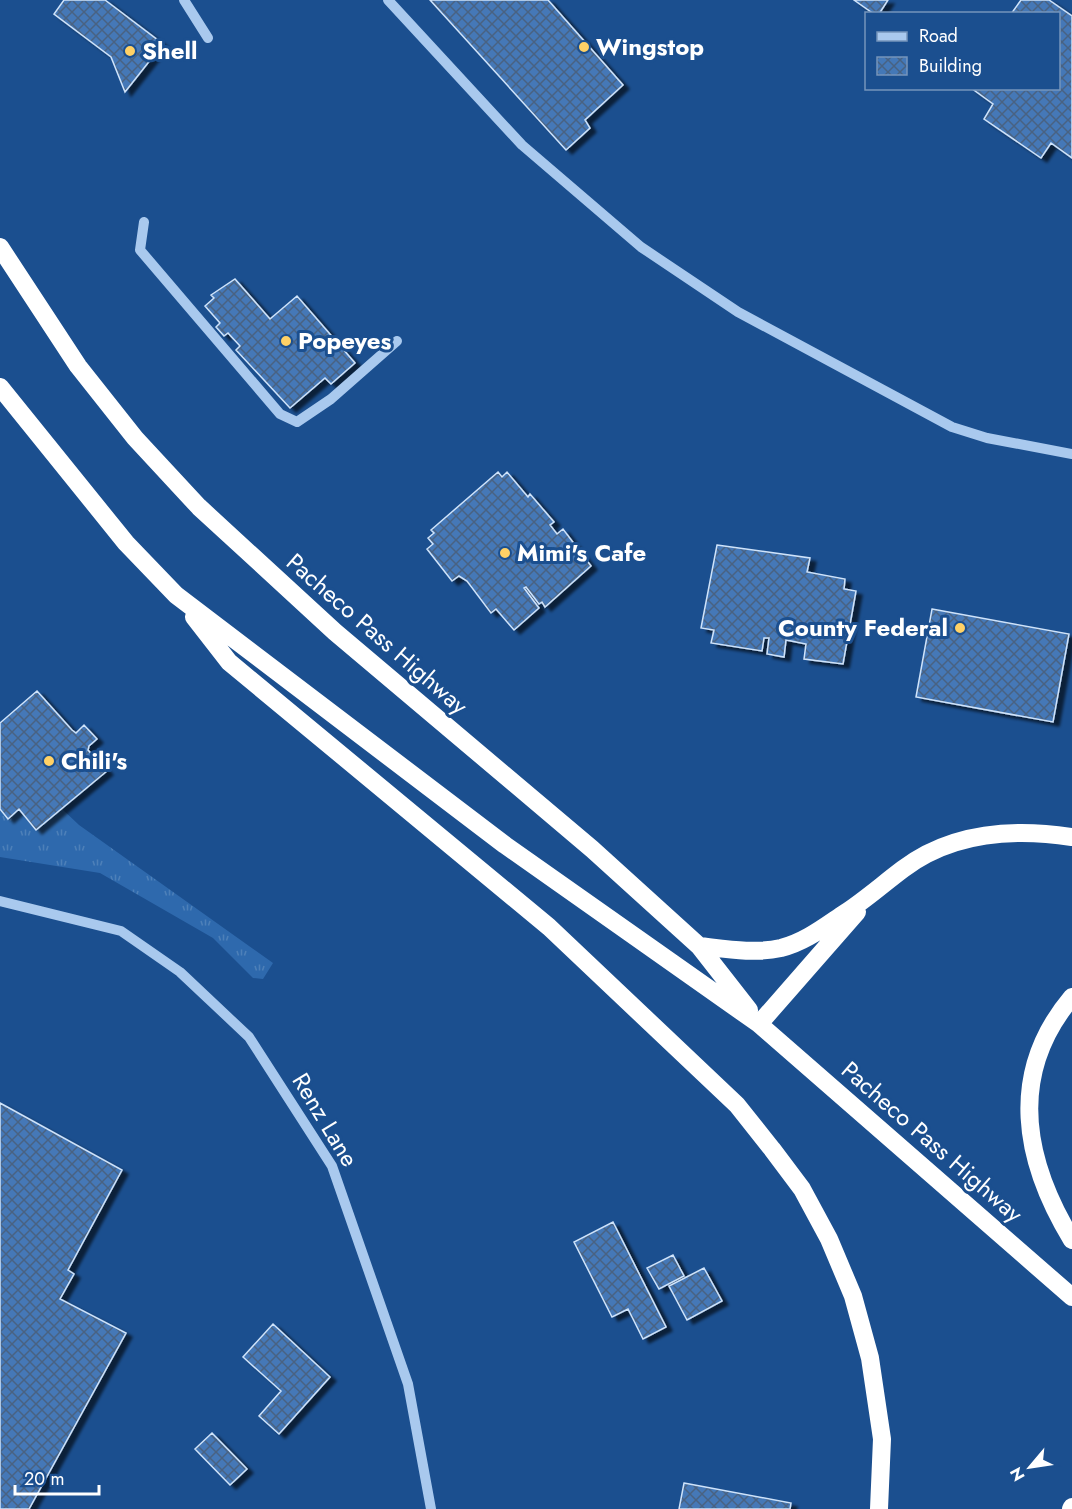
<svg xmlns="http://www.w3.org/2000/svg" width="1072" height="1509" viewBox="0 0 1072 1509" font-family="Jost,sans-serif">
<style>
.grass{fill:url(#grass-tufts)}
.building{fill:url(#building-cross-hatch);stroke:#cfe3fa;stroke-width:1.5;filter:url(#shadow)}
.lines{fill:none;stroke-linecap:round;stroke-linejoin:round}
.minor{stroke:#a9c9ee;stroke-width:10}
.highway{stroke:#fff;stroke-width:18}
.poi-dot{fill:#ffd166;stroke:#1b4f8f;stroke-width:2}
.labels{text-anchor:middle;stroke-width:6;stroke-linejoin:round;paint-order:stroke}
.poi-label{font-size:24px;font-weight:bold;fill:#fff;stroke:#1b4f8f;text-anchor:start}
.street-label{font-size:24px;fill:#fff;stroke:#1b4f8f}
</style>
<defs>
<pattern id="grass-tufts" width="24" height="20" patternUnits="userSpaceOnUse" patternTransform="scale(1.5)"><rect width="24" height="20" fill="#2e69ad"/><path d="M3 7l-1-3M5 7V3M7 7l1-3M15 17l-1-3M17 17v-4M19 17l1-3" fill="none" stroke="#4d80b9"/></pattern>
<pattern id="building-cross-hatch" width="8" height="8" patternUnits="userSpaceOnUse" patternTransform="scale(1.5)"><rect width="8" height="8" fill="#4478b7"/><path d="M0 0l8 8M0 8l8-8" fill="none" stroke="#486282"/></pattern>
<filter id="shadow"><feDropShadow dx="6" dy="4" stdDeviation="1.5" flood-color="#0009"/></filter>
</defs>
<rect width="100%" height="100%" fill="#1b4f8f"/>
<!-- grass -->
<path class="grass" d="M0,809L8,818L19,809L37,830L62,809L79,825L273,963L263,979L253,978L213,938L100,873L0,857Z"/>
<!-- building -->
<path class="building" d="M64,0H105L163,44L125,92L111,57L54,14Z
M430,0H548L623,85L585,120L590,128L566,150Z
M854,0H888L879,14H874Z
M1021,0H1049L1072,16V158L1051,143L1041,158L984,119L993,104L971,88H1058V14H1011Z
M235,279L270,319L297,296L355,363L331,384L325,378L290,408L236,350L240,346L228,333L224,336L216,327L220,323L205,306L214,298L211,295Z
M498,472L502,477L507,472L528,497L530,494L554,522L550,525L557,534L563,529L591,566L545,607L542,602L539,604L526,587L524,588L539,608L514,630L496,609L491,613L467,581L459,576L452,581L427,549L433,544L428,538L434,533L431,530Z
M717,545L810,558L807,572L845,579L844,589L856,591L843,664L804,659L806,644L786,640L784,657L767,654L769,638H764L762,651L711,643L714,630L701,628Z
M932,609L1069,634L1053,722L916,697Z
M37,691L72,730L76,733L84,725L97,739L89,746L88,750L107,771L36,830L19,809L8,819L0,809V723Z
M0,1103L122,1170L68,1270L74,1274L60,1299L126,1333L29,1509H0Z
M613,1222L666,1327L643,1339L628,1309L612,1317L574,1242Z
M673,1255L684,1276L659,1289L647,1268Z
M704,1268L722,1301L687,1320L669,1286Z
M273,1324L330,1377L279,1434L259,1416L281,1391L243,1357Z
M212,1433L247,1469L230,1485L195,1449Z
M684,1483L791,1503L790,1509H679Z"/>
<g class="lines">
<!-- minor -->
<path class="minor" d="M184,0L208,38
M388,0L522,145L641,247L738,312L952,427L987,438L1072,454
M144,222L140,250L280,414L297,422L331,399L397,341
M0,901L121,931L180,972L249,1037L332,1166L408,1384L431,1509"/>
<!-- highway -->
<path class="highway" d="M0,247L78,366L135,438L199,507L335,632L592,849L699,946L749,1010
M0,387L126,543L176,595L505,845L759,1024L1072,1297
M194,617L229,662L549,927L737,1105L772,1149L802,1189L829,1239L853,1296L870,1358L882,1439L879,1509
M699,946C726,949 754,954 781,948C805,942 824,927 845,913C865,900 883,884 903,869C952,832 1013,828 1072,837
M1072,997C1007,1074 1024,1161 1072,1240
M759,1024L857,912
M1071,1509L1072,1507"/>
</g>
<!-- markers -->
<g class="poi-dot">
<circle cx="584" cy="47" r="6"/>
<circle cx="130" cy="51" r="6"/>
<circle cx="286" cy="341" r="6"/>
<circle cx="505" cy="553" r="6"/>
<circle cx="960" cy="628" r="6"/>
<circle cx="49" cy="761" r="6"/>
</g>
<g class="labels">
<!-- poi labels -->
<g class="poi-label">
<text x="596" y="55">Wingstop</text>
<text x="142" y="59">Shell</text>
<text x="298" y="349">Popeyes</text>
<text x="517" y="561">Mimi's Cafe</text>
<text x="948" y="636" text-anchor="end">County Federal</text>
<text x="61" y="769">Chili's</text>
</g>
<!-- street labels -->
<g class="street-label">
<text transform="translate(377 634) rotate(41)" y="8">Pacheco Pass Highway</text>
<text transform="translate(325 1120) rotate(59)" y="8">Renz Lane</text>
<text transform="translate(932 1142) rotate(41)" y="8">Pacheco Pass Highway</text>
</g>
</g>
<!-- legend -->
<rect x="865" y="12" width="195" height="78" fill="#1b4f8f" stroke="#7695bc" stroke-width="1.5"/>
<rect x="877" y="32" width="30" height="9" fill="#a9c9ee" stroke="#7695bc" stroke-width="1.5"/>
<text x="919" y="42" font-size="18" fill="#ffffff">Road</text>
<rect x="877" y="57" width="30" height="18" fill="url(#building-cross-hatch)" stroke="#7695bc" stroke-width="1.5"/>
<text x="919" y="72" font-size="18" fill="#ffffff">Building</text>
<!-- north arrow -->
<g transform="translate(1030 1467) rotate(241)" stroke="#1b4f8f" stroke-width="4.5" paint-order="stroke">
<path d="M0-4.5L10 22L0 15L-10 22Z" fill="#ffffff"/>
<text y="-9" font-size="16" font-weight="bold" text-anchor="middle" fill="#ffffff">N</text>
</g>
<!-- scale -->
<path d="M15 1485v9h84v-9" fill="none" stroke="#ffffff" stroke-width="3"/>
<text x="24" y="1485" font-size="18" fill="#ffffff" stroke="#1b4f8f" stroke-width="4.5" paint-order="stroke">20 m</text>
</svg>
